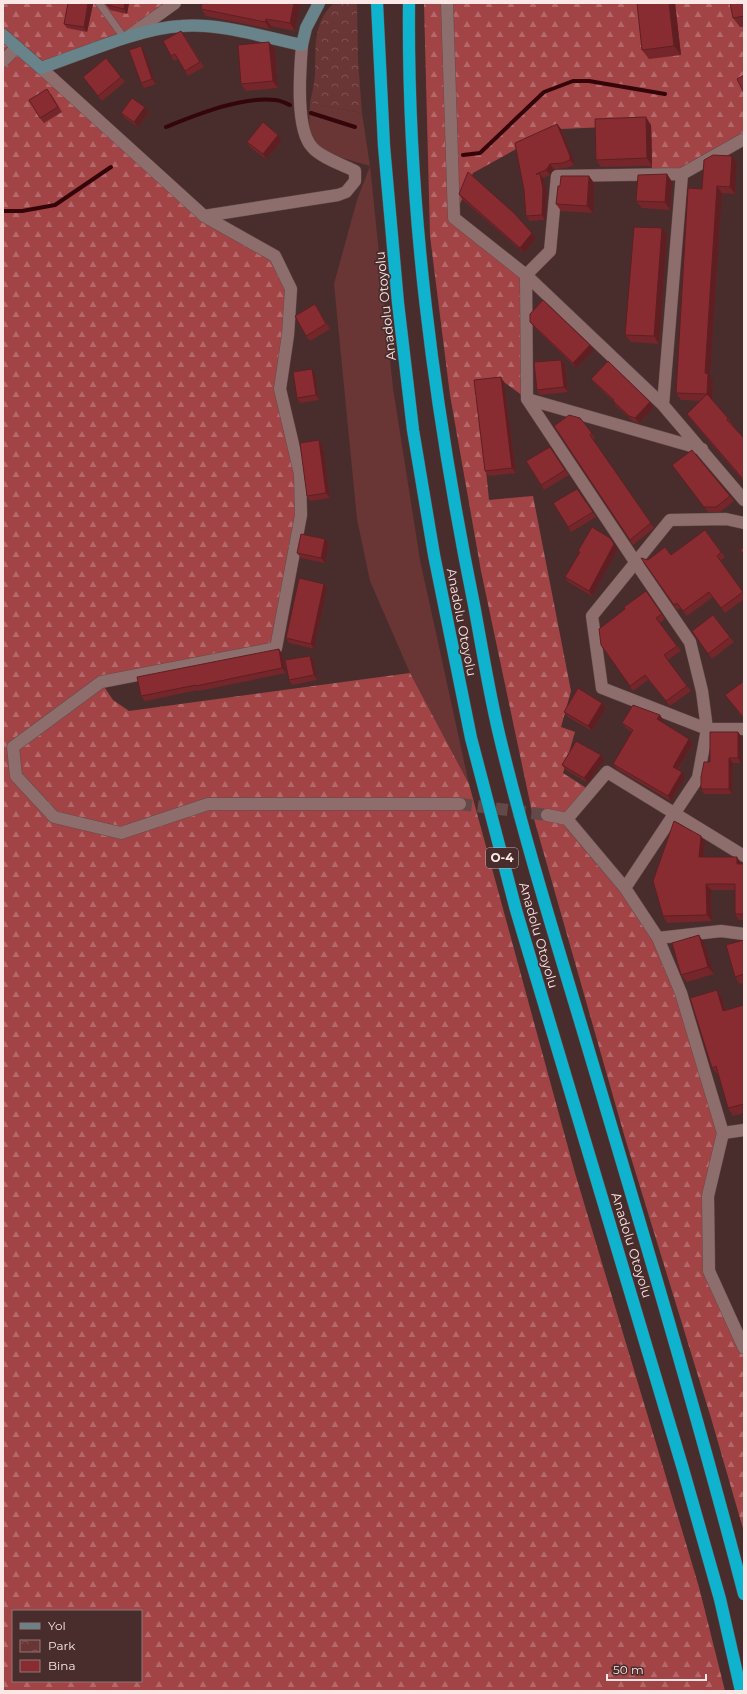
<svg xmlns="http://www.w3.org/2000/svg" width="747" height="1694" viewBox="0 0 747 1694" font-family="Montserrat,sans-serif">
<style>
.grass{fill:#6a3535}
.forest{fill:url(#forest-firs);fill-rule:evenodd}
.park{fill:url(#park-crowns)}
.lines{fill:none;stroke-linecap:round;stroke-linejoin:round}
.stream{stroke:#340509;stroke-width:4}
.street-tunnel{stroke:#634948;stroke-width:12;stroke-dasharray:12 6;stroke-linecap:butt}
.lane-casing{stroke:#624c4b;stroke-width:8}
.street-casing{stroke:#624c4b;stroke-width:13}
.secondary-casing{stroke:#624c4b;stroke-width:13}
.highway-casing{stroke:#624c4b;stroke-width:13}
.lane{stroke:#8e6e6d;stroke-width:7}
.street{stroke:#8e6e6d;stroke-width:12}
.secondary{stroke:#68838a;stroke-width:12}
.highway{stroke:#0fb3cd;stroke-width:12}
.wall{fill:#75262a}
.shaded-wall{fill:#5f1f22}
.building{fill:#882c31;stroke:#5f1f22}
.labels{text-anchor:middle;stroke-width:3.5;stroke-linejoin:round;paint-order:stroke}
.shield{fill:#482d2c;stroke:#c5afae;stroke-width:1}
.shield-label{font-size:12px;font-weight:bold;fill:#fae7e6}
.street-label{font-size:13px;fill:#fae7e6;stroke:#482d2c}
</style>
<defs>
<pattern id="forest-firs" width="22" height="20" patternUnits="userSpaceOnUse"><rect width="22" height="20" fill="#a24446"/><path d="M5 1l3.5 6h-7zM16 11l3.5 6h-7z" fill="#b4686a"/></pattern>
<pattern id="park-crowns" width="20" height="18" patternUnits="userSpaceOnUse"><rect width="20" height="18" fill="#6a3535"/><path d="M2 6a3 3 0 1 1 6 0M12 15a3 3 0 1 1 6 0" fill="none" stroke="#805252"/></pattern>
</defs>
<rect width="100%" height="100%" fill="#482d2c"/>
<!-- grass -->
<path class="grass" d="M310,103L362,113L370,166L393,388L420,560L469,784L410,673L370,581L357,519L334,284L357,200L370,166C358,162 319,153 313,143C307,133 310,114 310,103Z"/>
<!-- forest -->
<path class="forest" d="M3,3H175L125,39L42,68L204,216L275,256L291,289L280,389L301,515L276,648L101,682L113,700L129,711L410,673L469,784L575,1173L699,1587L725,1691H3ZM13,1611H141V1681H13Z
M424,3H736L740,27H744V139L682,174H652L651,125L561,129L518,148L473,173L454,218L526,275L527,399L504,382L480,413L489,500L533,496L571,691L561,727L575,732L563,773L591,791L567,819L658,938L723,1133L708,1196L709,1271L744,1348V1532L711,1418L625,1138L532,812L481,571L450,395L430,236Z"/>
<!-- park -->
<path class="park" d="M334,3H357L358,60L362,113L310,103C312,94 314,84 315,75C316,49 312,23 334,3Z"/>
<g class="lines">
<!-- stream -->
<path class="stream" d="M311,113L355,127
M166,127C196,115 242,96 275,100C280,100 285,103 290,105
M463,155L480,153L544,92L573,81H589L665,94
M3,211H22L55,205L111,167"/>
<!-- street-tunnel -->
<path class="street-tunnel" d="M460,804L547,815"/>
<defs>
<path id="lane" d="M99,3L125,39"/>
<path id="street" d="M447,3L454,218L526,275L663,405L744,500
M129,36L175,3
M3,61L17,47
M41,68L204,216L275,256L291,289L288,335L280,389L300,474L301,515L276,648L101,682L13,747L16,776L54,817L121,833L208,804H460
M204,216L338,195L346,192L355,181V171C343,165 320,157 312,147C295,129 300,69 302,45
M527,399L702,449
M663,405L682,174
M744,523L726,519L670,520L592,616L602,688L707,729H744
M547,815L567,819L625,888L658,938L681,993L723,1133L744,1130
M567,819L607,772L744,856
M625,888L698,778L707,729L702,691L690,642L636,563L527,399L526,275L550,251L557,176L682,174L744,139
M658,938L721,931L744,934
M723,1133L708,1196L709,1271L744,1348"/>
<path id="secondary" d="M3,35L41,68C82,54 140,28 181,26C221,23 263,37 302,45L306,28L319,3"/>
<path id="highway" d="M377,3L384,146L398,303L413,430L434,555L471,738L516,910L683,1469L720,1599L741,1691
M409,3C407,206 434,407 474,605C482,648 489,692 499,734C525,843 559,950 591,1058C644,1236 697,1414 744,1594"/>
</defs>
<!-- lane casing -->
<use href="#lane" class="lane-casing"/>
<!-- street casing -->
<use href="#street" class="street-casing"/>
<!-- secondary casing -->
<use href="#secondary" class="secondary-casing"/>
<!-- highway casing -->
<use href="#highway" class="highway-casing"/>
<!-- lane -->
<use href="#lane" class="lane"/>
<!-- street -->
<use href="#street" class="street"/>
<!-- secondary -->
<use href="#secondary" class="secondary"/>
<!-- highway -->
<use href="#highway" class="highway"/>
</g>
<!-- wall -->
<path class="wall" d="M68,3H92L93,4L87,32L67,28L64,24Z
M105,3H129L127,14L110,10Z
M301,3L295,31L271,26L270,29L206,16L201,9Z
M675,3L681,55L649,59L642,50Z
M744,3V27H740L733,18Z
M185,36L204,67L188,76L178,59L174,61L171,56Z
M275,49L278,88L246,91L241,84Z
M144,51L156,84L144,88L141,83Z
M83,77H121L125,82L102,101Z
M51,94L62,112L44,123L40,118Z
M149,112L138,127L125,118L121,113Z
M557,124L561,129L574,161V165L566,168L554,169L550,175L543,178L544,179L547,194L545,220L530,221L526,216L524,190Z
M651,125L652,166L601,167L596,160Z
M278,135L282,140L266,159L250,147L247,142Z
M732,156L737,163L735,194L722,193L710,377L713,381L712,400L728,418L733,425V426L744,438V482L692,421L687,414L700,401L681,400L676,393L702,189Z
M667,174L672,182L670,210L642,208L636,201Z
M589,176L594,183L593,213L561,211L556,204L560,186Z
M459,194L532,233L536,238L524,253L462,199Z
M662,228L667,236L659,344L631,342L625,335Z
M318,309L330,329L310,341L306,336Z
M530,322L590,345L594,350L576,368L534,327Z
M561,360L565,364L568,392L540,395L537,390Z
M315,374L319,400L300,403L297,398Z
M591,379L654,407L639,423L633,421L616,406L613,401L595,384Z
M504,382L516,473L489,476L485,471Z
M580,418L595,438L593,440L654,528L633,545L554,426Z
M323,445L330,498L310,501L307,496Z
M550,447L569,475L544,490L541,485Z
M672,465L730,496L734,501L720,512H708Z
M577,489L596,517L571,532L568,527Z
M705,530L725,557L720,561L744,593V599L725,613L713,597L687,616L680,608L677,610L641,558L648,560L671,555Z
M329,544L325,563L301,558L297,553Z
M618,549L592,596L568,582L565,577L579,553L578,551Z
M327,589L314,649L289,643L286,638Z
M646,591L665,619L660,623L681,651L668,660L691,691L670,706L648,680L633,691L601,645L625,609Z
M713,615L734,642L712,659L692,631Z
M279,649L282,654L286,673L199,691L198,690L145,701L141,696Z
M310,656L314,661L317,680L292,685L289,680Z
M744,681V719L725,695Z
M606,708L592,731L568,717L564,712Z
M660,715L663,720L662,722L689,739L693,744L678,770L685,777L671,801L617,769L613,764L632,732L626,728L622,723Z
M738,732L741,736V763H733L732,794H704L701,789L710,762Z
M601,755L604,760L588,783L566,770L562,765Z
M705,842L704,857L744,864V920H739L735,914V890H711L712,921L667,923L663,916Z
M744,940V983L740,984L735,977Z
M704,943L714,974L687,982L681,975Z
M717,990L722,998L726,1010L744,1005V1113L733,1116L728,1108L718,1075L712,1068Z"/>
<!-- shaded-wall -->
<path class="shaded-wall" d="M88,3H92L93,4L87,32L84,27Z
M125,3H129L127,14L124,9Z
M294,3H301L295,31L290,23Z
M669,3H675L681,55L674,46Z
M266,19L271,26L270,29L265,22Z
M269,42L275,49L278,88L273,81Z
M141,46L144,51L156,84L152,79Z
M145,107L149,112L138,127L134,122Z
M646,117L651,125L652,166L647,158Z
M557,124L561,129L574,161V165L570,160Z
M278,135L282,140L266,159L263,154Z
M732,156L737,163L735,194L730,187Z
M550,164L554,169L550,175L546,170Z
M540,174L544,179L547,194L545,220L542,215Z
M667,174L672,182L670,210L665,202Z
M589,176L594,183L593,213L587,206Z
M717,186L722,193L710,377L713,381L712,401L707,394L705,373Z
M662,228L667,236L659,344L654,336Z
M532,233L536,238L524,253L520,248Z
M590,345L594,350L576,368L573,363Z
M561,360L565,364L568,392L564,387Z
M312,369L315,374L319,400L316,395Z
M501,377L504,382L516,473L512,468Z
M650,402L654,407L639,423L635,418Z
M319,440L323,445L330,498L326,493Z
M610,538L618,549L592,596L589,591Z
M325,539L329,544L325,563L321,558Z
M324,584L327,589L314,649L311,644Z
M279,649L282,654L286,673L282,668Z
M310,656L314,661L317,680L314,675Z
M602,703L606,708L592,731L588,726Z
M660,715L663,720L661,724L657,719Z
M738,732L741,736V763L738,758Z
M689,739L693,744L676,772L673,767Z
M601,755L604,760L588,783L584,778Z
M729,758L733,763L732,794L729,789Z
M682,772L685,777L671,801L668,796Z
M701,836L705,842L703,863L699,857Z
M737,857L741,863V870L737,864Z
M706,884L711,890L712,921L707,915Z
M699,935L704,943L714,974L708,967Z
M717,990L722,998L728,1019L723,1011Z"/>
<!-- building -->
<path class="building" d="M68,3H88L84,27L64,24Z
M105,3H125L124,9L107,5Z
M202,3H294L290,23L266,19L265,22L201,9Z
M637,3H669L674,46L642,50Z
M730,3H744V16L733,18Z
M181,31L200,62L185,71L175,54L171,56L163,41Z
M269,42L273,81L241,84L238,45Z
M141,46L152,79L141,83L129,50Z
M106,58L121,77L98,96L83,77Z
M744,75V93L737,79Z
M47,89L58,107L40,118L29,100Z
M132,98L145,107L134,122L121,113Z
M646,117L647,158L596,160L595,119Z
M263,122L278,135L263,154L247,142Z
M557,124L570,156V160L563,163L550,164L546,170L536,174H540L543,189L542,215L526,216L524,190L515,143Z
M713,155L732,156L730,187L717,186L705,373L708,374L707,394L676,393L688,188L702,189L704,160Z
M468,172L514,213L532,233L520,248L459,194Z
M667,174L665,202L636,201L638,175Z
M561,176H589L587,206L556,204L558,186H560Z
M634,227L662,228L654,336L625,335Z
M543,300L590,345L573,363L530,322V314Z
M315,304L326,324L306,336L295,316Z
M561,360L564,387L537,390L534,362Z
M608,361L650,402L635,418L629,416L613,401L614,400L591,379Z
M312,369L316,395L297,398L293,372Z
M501,377L512,468L485,471L474,380Z
M707,394L728,418L727,420L744,438V480L687,414Z
M569,415L580,418L592,433L590,435L651,523L630,540L554,426Z
M319,440L326,493L307,496L300,443Z
M550,447L565,470L541,485L526,461Z
M692,450L730,496L716,507H704L672,465Z
M577,489L593,512L568,527L553,503Z
M592,527L610,538L614,544L589,591L565,577L580,552L578,551Z
M705,530L721,552L717,556L743,592L721,608L709,592L683,611L677,603L674,605L641,558L648,560L665,547L671,555Z
M301,534L325,539L321,558L297,553Z
M744,547V555L740,550Z
M299,578L324,584L311,644L286,638Z
M646,591L662,614L656,618L677,646L664,655L687,686L666,701L645,675L630,686L601,645L599,629L625,609L624,607Z
M744,601V609L742,602Z
M713,615L730,637L708,654L692,631Z
M279,649L282,668L196,686V685L141,696L137,677Z
M310,656L314,675L289,680L285,660Z
M744,681V716L743,717L725,695Z
M578,688L602,703L588,726L564,712Z
M633,705L660,715L657,719L689,739L673,767L682,772L668,796L613,764L633,730L622,723Z
M710,732H738V758H729V789H701V777L704,762H710Z
M576,741L601,755L584,778L562,765Z
M674,821L701,836L699,857H737V864H744V914H735V884H706L707,915L663,916L653,881Z
M699,935L708,967L681,975L672,943Z
M744,940V974L735,977L726,945Z
M717,990L723,1011L744,1005V1104L728,1108L716,1066L712,1068L690,998Z"/>
<g class="labels">
<!-- shield labels -->
<rect class="shield" x="486" y="848" width="32" height="20" rx="3"/>
<g class="shield-label">
<text x="502" y="862">O-4</text>
</g>
<!-- street labels -->
<g class="street-label">
<text transform="translate(385 306) rotate(-96)" y="5">Anadolu Otoyolu</text>
<text transform="translate(462 622) rotate(79)" y="5">Anadolu Otoyolu</text>
<text transform="translate(539 935) rotate(74)" y="5">Anadolu Otoyolu</text>
<text transform="translate(632 1245) rotate(73)" y="5">Anadolu Otoyolu</text>
</g>
</g>
<!-- border -->
<rect width="747" height="1694" fill="none" stroke="#fae7e6" stroke-width="8"/>
<!-- legend -->
<rect x="12" y="1610" width="130" height="72" fill="#482d2c" stroke="#8f7776"/>
<rect x="20" y="1623" width="20" height="6" fill="#68838a" stroke="#8f7776"/>
<text x="48" y="1630" font-size="12" fill="#fae7e6">Yol</text>
<rect x="20" y="1640" width="20" height="12" fill="url(#park-crowns)" stroke="#8f7776"/>
<text x="48" y="1650" font-size="12" fill="#fae7e6">Park</text>
<rect x="20" y="1660" width="20" height="12" fill="#882c31" stroke="#8f7776"/>
<text x="48" y="1670" font-size="12" fill="#fae7e6">Bina</text>
<!-- scale -->
<path d="M607 1674v6h99v-6" fill="none" stroke="#fae7e6" stroke-width="2"/>
<text x="613" y="1674" font-size="12" fill="#fae7e6" stroke="#482d2c" stroke-width="3" paint-order="stroke">50 m</text>
</svg>
